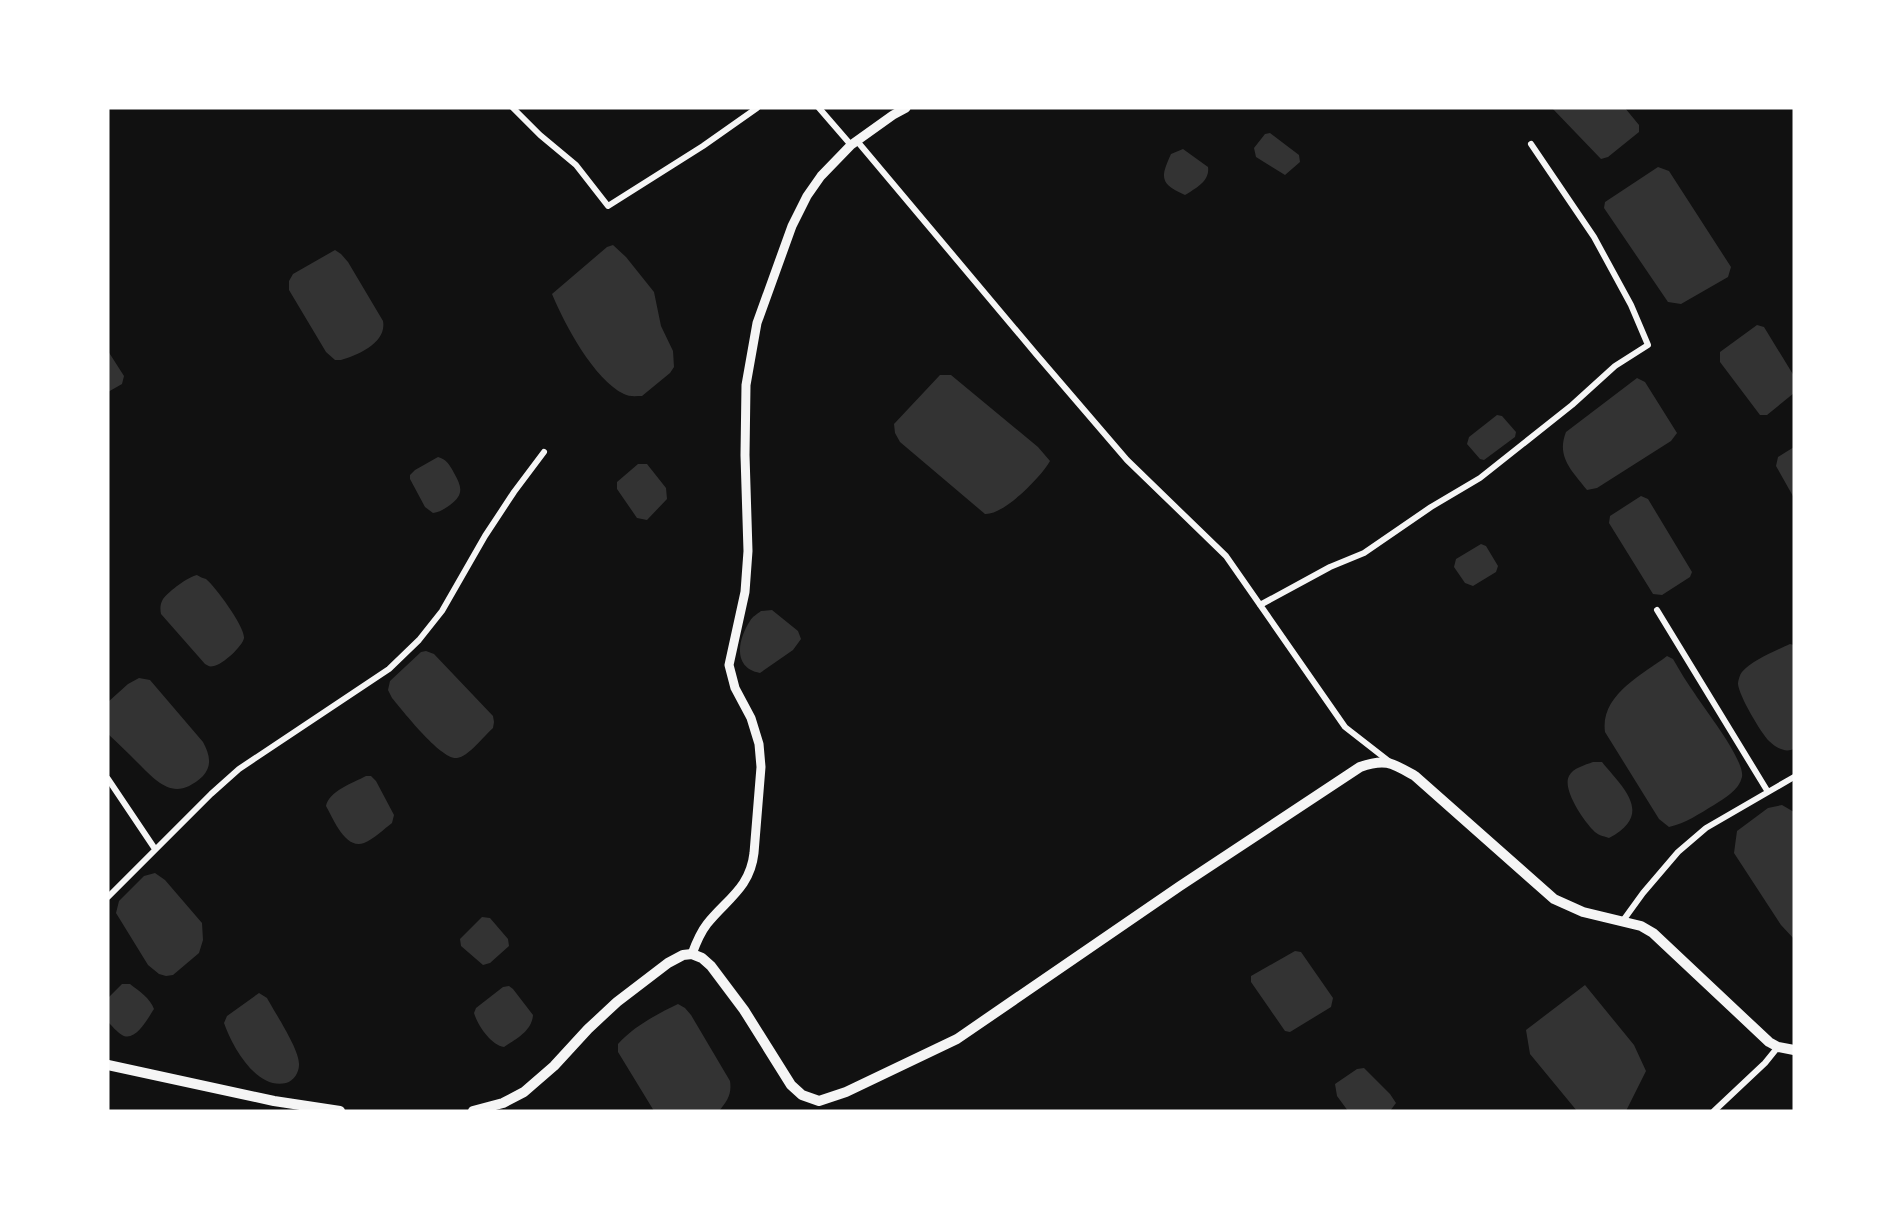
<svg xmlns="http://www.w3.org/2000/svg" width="1902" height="1219" viewBox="0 0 1902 1219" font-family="Spectral,serif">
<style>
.water{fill:#333}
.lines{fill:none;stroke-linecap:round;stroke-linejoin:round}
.minor{stroke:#f5f5f5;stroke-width:6}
.tertiary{stroke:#f5f5f5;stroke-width:9}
.secondary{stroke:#f5f5f5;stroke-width:10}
</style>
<rect width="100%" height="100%" fill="#111"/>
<!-- water -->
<path class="water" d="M1552,108H1625L1639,125V132L1608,157L1601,159Z
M1270,133L1299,155L1300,162L1285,175L1256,157L1254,148L1265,134Z
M1183,149L1208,167C1210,181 1196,188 1185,195C1160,184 1160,178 1171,154Z
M1658,167L1669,171L1731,267L1728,277L1681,304L1668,302L1604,208L1605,202Z
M613,245L626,257L654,292L661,326L673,351L674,367L670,373L642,396C636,396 629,397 624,394C594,380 564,323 552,294L607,247Z
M335,250L341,254L348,262L383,321C387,343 358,355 341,360H335L326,352L289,290V281L293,274Z
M1757,325L1764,327L1794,376V393L1767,415H1760L1720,362V352Z
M108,351L124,376L122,384L108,392Z
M940,375H951L1038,447L1050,461C1041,477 1004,515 985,514L900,442L895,433L894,424Z
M1637,378L1645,382L1677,433L1671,441L1597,488L1587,490C1572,471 1556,457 1566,432Z
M1497,415L1502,416L1516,432L1515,437L1484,460L1480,459L1467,444L1469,437Z
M1794,447V498L1776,466L1778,457Z
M438,457C446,459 450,465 454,473C462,487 464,495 450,505C444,509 440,512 433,513L425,507L410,479V475L415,470Z
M638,464H647L666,488L667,499L647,520L637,518L617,489V482Z
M1641,496L1648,499L1692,572L1690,577L1662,595L1653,594L1609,523L1610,516Z
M1481,544L1486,546L1498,566L1496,572L1473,586L1465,583L1454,567L1456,559Z
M197,575C198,576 205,579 206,579C215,586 245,627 244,638C243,646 222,665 214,666C209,667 209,666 205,664L161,614C160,609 160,604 163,599C169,591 188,577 197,575Z
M772,610L798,631L801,639L793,650L760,673C732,668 738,639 750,621C752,617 757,614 761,611Z
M1790,644L1794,645V749C1785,753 1776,748 1769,741C1761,733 1739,696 1738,684C1738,681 1740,674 1742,672C1751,661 1777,650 1790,644Z
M426,651L434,654L493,716L494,722L493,728C485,735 468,757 457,758C441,760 403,711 392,698L388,690L390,681L421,652Z
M1667,656L1673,659C1680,671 1687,683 1695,694C1705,710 1745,760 1742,777C1739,790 1725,798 1714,805C1699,814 1686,823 1669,827L1659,819L1605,732C1600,695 1642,675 1667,656Z
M139,678L150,680L203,742C209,753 213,765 203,776C175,802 159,784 138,763C128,753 118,743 108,734V702L128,684Z
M1593,762H1602C1624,789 1654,814 1609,838C1603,836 1597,835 1593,830C1583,820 1562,789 1569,776C1573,768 1585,765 1593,762Z
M366,776H371L376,781L394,815L392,823C384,829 374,839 364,843C345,850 333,818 326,806C329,791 353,783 366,776Z
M1782,805L1794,812V939L1781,925L1734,853L1737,831L1768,808Z
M155,873L165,880L202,923L203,940L199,953L173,975L166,976L159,974L148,965L116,913L119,901L144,876Z
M482,917L490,918L508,939L509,946L490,963L483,965L461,946L460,939Z
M1295,951L1301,952L1333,998L1331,1007L1290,1032L1285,1031L1251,982V976Z
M122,984H130C139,991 150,998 154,1009C148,1018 135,1043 122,1035C117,1032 112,1026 108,1022V998Z
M1585,985L1634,1045L1646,1071L1626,1111H1577L1530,1054L1526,1030Z
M509,986L513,989L533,1015C532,1031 516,1039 504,1047C491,1045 478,1026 474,1013L476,1008L503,987Z
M259,993L267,998C275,1013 300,1050 299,1065C299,1072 294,1081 286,1083C256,1090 232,1046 224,1023L227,1016Z
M678,1004L685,1008L691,1015L730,1081C732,1095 727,1101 719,1111H654L618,1052V1044C633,1027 657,1014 678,1004Z
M1364,1068L1390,1094L1396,1103L1390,1111H1348L1337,1096L1335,1084L1357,1069Z"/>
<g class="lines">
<!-- minor -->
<path class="minor" d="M513,108L540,135L576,165L608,206L703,146L757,108
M819,108L851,145
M857,141L1036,354L1127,460L1226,556L1345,727L1390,762
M1260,605L1330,567L1364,553L1431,507L1480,478L1572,405L1615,366L1648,345L1631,305L1594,237L1531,144
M1657,610L1768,792
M108,779L155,849
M108,897L211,794L239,769L389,669L419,640L442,611L485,536L514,492L544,452
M1622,922L1643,893L1678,852L1706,828L1794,777
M1714,1111L1765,1063L1778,1047"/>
<!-- tertiary -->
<path class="tertiary" d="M692,954C696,943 700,933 707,924C727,899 750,888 754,853L761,767L759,744L751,718L735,688L729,665L745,592L748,551L745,455L746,385L757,323L792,226L807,196L821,176L851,145L893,115L906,108"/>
<!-- secondary -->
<path class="secondary" d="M108,1065L274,1101L340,1111
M473,1111L503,1103L524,1092L554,1066L588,1029L617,1002L668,963L683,955L692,954L702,958L711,966L744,1010L791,1085L802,1095L819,1101L846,1092L957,1039L1180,886L1360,767C1386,758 1392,763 1415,776L1554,899L1583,912L1641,926L1653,933L1769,1042L1778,1047L1794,1050"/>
</g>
<!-- border -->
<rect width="1902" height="1219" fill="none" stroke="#ffffff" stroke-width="219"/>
</svg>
